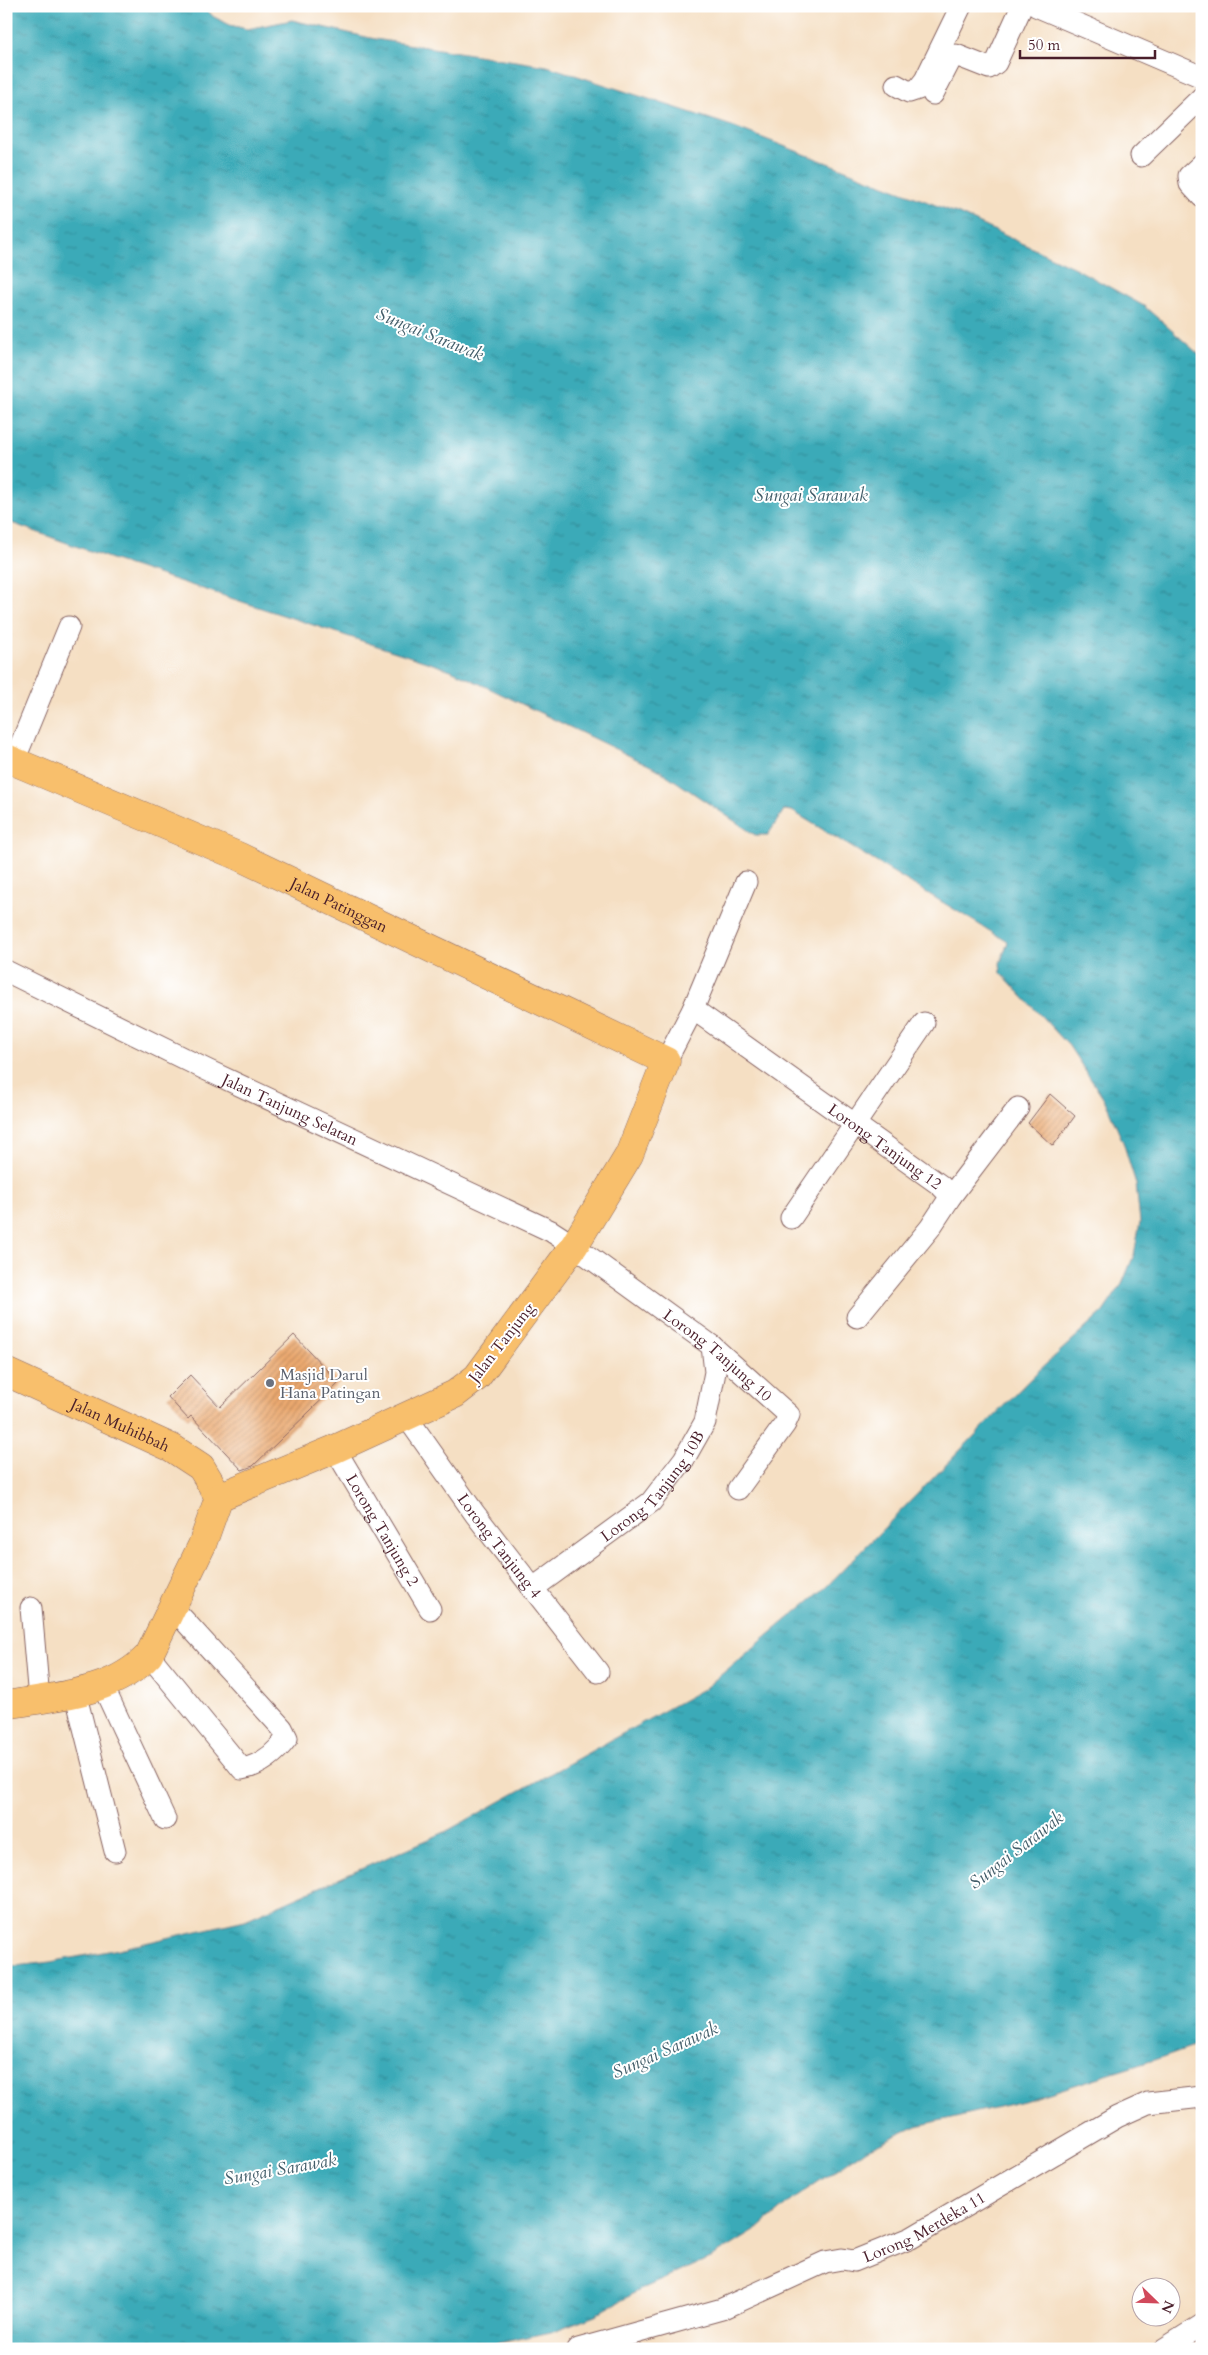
<svg xmlns="http://www.w3.org/2000/svg" width="1208" height="2355" viewBox="0 0 1208 2355" font-family="Cardo,serif">
<style>
.water{fill:url(#water-ripples);stroke:#426472}
.building{fill:url(#building-hatch)}
.lines{fill:none;stroke-linecap:round;stroke-linejoin:round}
.minor-casing{stroke:#866260;stroke-width:23}
.major-casing{stroke:#866260;stroke-width:29}
.minor{stroke:#fff;stroke-width:21}
.major{stroke:#f8bf6c;stroke-width:28}
.worship-dot{fill:#6b7280;stroke:#fff;stroke-width:2}
.labels{text-anchor:middle;stroke-width:4;stroke-linejoin:round;paint-order:stroke}
.street-label{font-size:16px;fill:#4a1f2b;stroke:#fff}
.worship-label{font-size:16px;fill:#5b616d;stroke:#fff;text-anchor:start}
.water-label{font-size:18px;font-style:italic;fill:#435e6a;stroke:#fff}
</style>
<defs>
<pattern id="water-ripples" width="26" height="14" patternUnits="userSpaceOnUse" patternTransform="scale(1.25)"><rect width="26" height="14" fill="#3aaab8"/><path d="M2 4q2-2 4 0t4 0M15 11q2-2 4 0t4 0" fill="none" stroke="#338a96"/></pattern>
<pattern id="building-hatch" width="6" height="6" patternUnits="userSpaceOnUse" patternTransform="scale(1.25)"><rect width="6" height="6" fill="#eba96f"/><path d="M-1 1l2-2M0 6l6-6M5 7l2-2" fill="none" stroke="#c0895b"/></pattern>
</defs>
<rect width="100%" height="100%" fill="#fff"/>
<filter id="ink" filterUnits="userSpaceOnUse"><feTurbulence type="fractalNoise" baseFrequency=".02" numOctaves="2"/><feDisplacementMap in="SourceGraphic" scale="10" xChannelSelector="R" yChannelSelector="G"/><feConvolveMatrix kernelMatrix="1 2 1 2 8 2 1 2 1" color-interpolation-filters="sRGB"/></filter>
<filter id="wash" filterUnits="userSpaceOnUse"><feTurbulence type="fractalNoise" baseFrequency=".0096" numOctaves="4" result="noise"/><feDisplacementMap in="SourceGraphic" scale="20" xChannelSelector="R" yChannelSelector="G"/><feGaussianBlur stdDeviation="1.12" result="paint"/><feColorMatrix in="noise" values="0 0 0 0 0 0 0 0 0 0 0 0 0 0 0 0 0 1.4 0 .05"/><feComposite in="paint" operator="in"/></filter>
<g filter="url(#wash)">
<rect width="100%" height="100%" fill="#f5dfc3"/>
<!-- water -->
<path class="water" d="M6,6H203L214,17L230,25L247,29L292,20L375,39L547,66L732,126L959,214L1075,268L1144,306L1202,357V2043L1154,2060L1024,2101L917,2126L867,2149L793,2199L758,2229L713,2257L644,2288L595,2315L551,2332L471,2349H6V1967L50,1962L119,1949L245,1920L445,1832L705,1688L826,1587L1034,1375L1103,1312L1122,1284L1134,1255L1140,1222L1136,1184L1123,1142L1105,1101L1069,1046L1001,973L1000,963L1008,942L792,811L784,810L768,835H755L659,770L451,670L117,561L6,521Z"/>
<g id="blocks">
<!-- building -->
<path class="building" d="M1050,1094L1075,1116L1053,1146L1028,1123Z
M294,1335L339,1383L253,1466L242,1470L191,1416L188,1419L168,1397L190,1375L220,1407Z"/>
</g>
</g>
<g filter="url(#ink)">
<use href="#blocks" fill-opacity="0" stroke="#866260" stroke-width="1"/>
<g class="lines">
<defs>
<g id="minor">
<path d="M1036,6L1202,77"/>
<path d="M896,85L909,92L918,89L925,80L961,6"/>
<path d="M933,94L951,59L956,55L989,68L996,63L1022,6"/>
<path d="M1141,156L1202,97"/>
<path d="M1202,164L1189,176L1190,184L1202,197"/>
<path d="M14,761L69,627"/>
<path id="s1" d="M6,971L207,1070L551,1231L574,1246L712,1346L789,1415L785,1424L738,1489"/>
<path id="s2" d="M693,1009L940,1185L951,1196L930,1228L857,1317"/>
<path d="M666,1061L693,1009L746,882"/>
<path d="M951,1196L1018,1108"/>
<path d="M791,1218L924,1023"/>
<path id="s3" d="M406,1416L475,1514L598,1672"/>
<path id="s4" d="M335,1449L430,1609"/>
<path id="s5" d="M532,1589L651,1502L684,1459L705,1422L715,1372L712,1346"/>
<path d="M31,1608L39,1699"/>
<path d="M149,1655L242,1769C260,1766 276,1753 287,1738L282,1728L173,1608"/>
<path d="M103,1686L165,1819"/>
<path d="M75,1692L115,1851"/>
<path id="s6" d="M578,2349L722,2309L825,2262L842,2259L854,2261L911,2238L1117,2117L1148,2103L1202,2097"/>
<path d="M1164,2349L1202,2325"/>
</g>
<g id="major">
<path id="s7" d="M6,758L238,856L666,1061L629,1155L574,1246L477,1377L455,1394L335,1449L219,1497"/>
<path id="s8" d="M6,1372L172,1448L201,1467L219,1497"/>
<path d="M6,1705C56,1696 113,1694 149,1655L202,1545L219,1497"/>
</g>
</defs>
<!-- minor casing -->
<use href="#minor" class="minor-casing"/>
<!-- major casing -->
<use href="#major" class="major-casing"/>
<!-- minor -->
<use href="#minor" class="minor"/>
<!-- major -->
<use href="#major" class="major"/>
</g>
</g>
<!-- markers -->
<circle class="worship-dot" cx="270" cy="1383" r="5"/>
<g class="labels">
<!-- street labels -->
<g class="street-label">
<text dy="6" stroke="none"><textPath href="#s7" startOffset="364">Jalan Patinggan</textPath></text>
<text dy="6" stroke="none"><textPath href="#s1" startOffset="316">Jalan Tanjung Selatan</textPath></text>
<text dy="6" stroke="none"><textPath href="#s2" startOffset="236">Lorong Tanjung 12</textPath></text>
<text transform="translate(501 1342) rotate(-52)" y="6">Jalan Tanjung</text>
<text dy="6" stroke="none"><textPath href="#s1" startOffset="812">Lorong Tanjung 10</textPath></text>
<text dy="6" stroke="none"><textPath href="#s8" startOffset="126">Jalan Muhibbah</textPath></text>
<text dy="6" stroke="none"><textPath href="#s5" startOffset="160">Lorong Tanjung 10B</textPath></text>
<text dy="6" stroke="none"><textPath href="#s4" startOffset="94">Lorong Tanjung 2</textPath></text>
<text dy="6" stroke="none"><textPath href="#s3" startOffset="160">Lorong Tanjung 4</textPath></text>
<text dy="6" stroke="none"><textPath href="#s6" startOffset="370">Lorong Merdeka 11</textPath></text>
</g>
<!-- worship labels -->
<g class="worship-label">
<text x="280" y="1380">Masjid Darul<tspan x="280" dy="18">Hana Patingan</tspan></text>
</g>
<!-- water labels -->
<g class="water-label">
<text transform="translate(430 334) rotate(22)" y="6">Sungai Sarawak</text>
<text x="811" y="501">Sungai Sarawak</text>
<text transform="translate(1016 1850) rotate(-38)" y="6">Sungai Sarawak</text>
<text transform="translate(665 2050) rotate(-24)" y="6">Sungai Sarawak</text>
<text transform="translate(280 2169) rotate(-10)" y="6">Sungai Sarawak</text>
</g>
</g>
<!-- margin -->
<rect width="1208" height="2355" fill="none" stroke="#fff" stroke-width="25"/>
<!-- north arrow -->
<g transform="translate(1156 2302) rotate(113)"><circle r="24" fill="#ffffff" stroke="#b7a5aa"/>
<path d="M0-4L9 19L0 12L-9 19Z" fill="#d1495b"/>
<text y="-8" font-size="14" font-weight="bold" text-anchor="middle" fill="#4a1f2b">N</text>
</g>
<!-- scale -->
<path d="M1020 50v8h135v-8" fill="none" stroke="#4a1f2b" stroke-width="2.5"/>
<text x="1028" y="50" font-size="15" fill="#4a1f2b" stroke="#ffffff" stroke-width="4" paint-order="stroke">50 m</text>
</svg>
